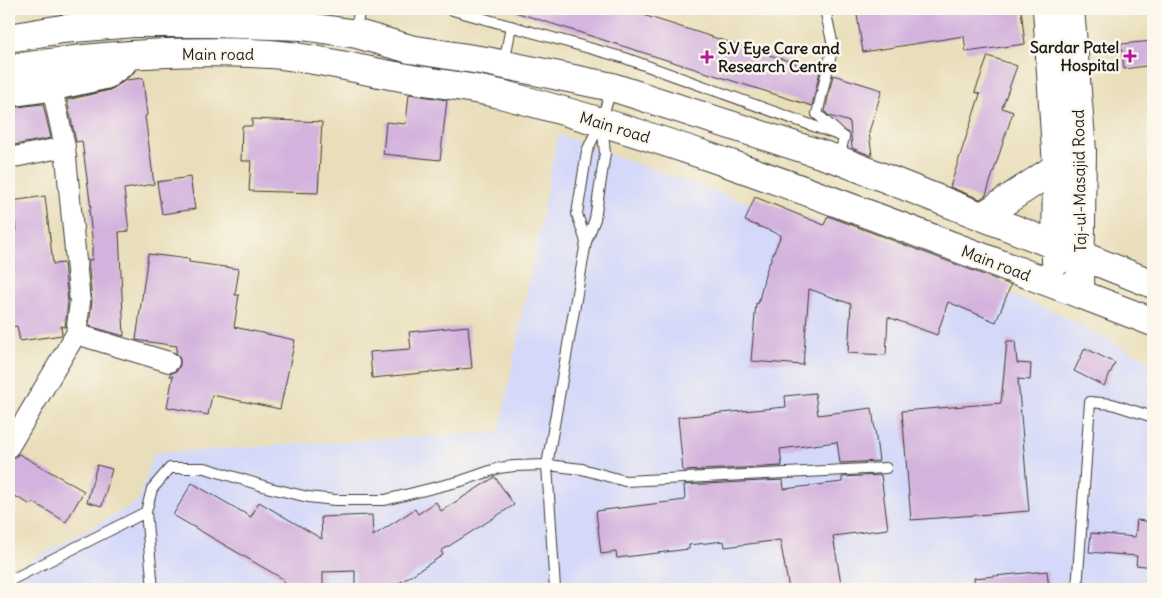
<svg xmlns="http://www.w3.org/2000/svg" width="1162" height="598" viewBox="0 0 1162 598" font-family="Delius,sans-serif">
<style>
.built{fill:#d4d8f9}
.building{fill:#d3b2dd}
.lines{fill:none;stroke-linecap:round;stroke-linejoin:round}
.service-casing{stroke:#3b3934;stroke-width:12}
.minor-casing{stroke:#3b3934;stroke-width:22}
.tertiary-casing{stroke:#3b3934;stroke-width:28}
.secondary-casing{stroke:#3b3934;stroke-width:30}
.primary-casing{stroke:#3b3934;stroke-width:30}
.service{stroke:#fff;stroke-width:10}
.minor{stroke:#fff;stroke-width:20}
.tertiary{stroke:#fff;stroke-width:25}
.secondary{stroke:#fff;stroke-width:28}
.primary{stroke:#fff;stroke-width:28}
.poi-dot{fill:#b5179e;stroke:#fbf7ec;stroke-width:2}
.labels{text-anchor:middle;stroke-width:5;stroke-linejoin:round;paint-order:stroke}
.poi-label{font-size:16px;font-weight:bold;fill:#1c1c1c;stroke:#fbf7ec;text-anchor:end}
.street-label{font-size:16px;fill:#1c1c1c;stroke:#fbf7ec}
</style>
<rect width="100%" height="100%" fill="#fbf7ec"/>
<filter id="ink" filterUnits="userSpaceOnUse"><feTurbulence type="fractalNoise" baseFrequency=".02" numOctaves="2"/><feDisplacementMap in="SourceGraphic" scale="10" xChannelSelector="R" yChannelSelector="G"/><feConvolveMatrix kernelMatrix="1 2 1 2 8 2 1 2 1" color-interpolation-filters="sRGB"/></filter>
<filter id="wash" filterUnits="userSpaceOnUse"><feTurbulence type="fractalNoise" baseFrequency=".0096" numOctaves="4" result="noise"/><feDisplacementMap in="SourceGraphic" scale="20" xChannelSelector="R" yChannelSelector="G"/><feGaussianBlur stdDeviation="1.12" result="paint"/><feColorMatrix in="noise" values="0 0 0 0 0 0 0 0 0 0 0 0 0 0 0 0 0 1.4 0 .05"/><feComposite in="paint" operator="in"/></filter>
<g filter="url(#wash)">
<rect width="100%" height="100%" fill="#e9deba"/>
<!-- built -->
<path class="built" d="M558,134L612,155L1047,308L1153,363V589H9V572L138,502L154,453L499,432Z"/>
<g id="blocks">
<!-- building -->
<path class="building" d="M515,9H624L820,71L812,106L515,12Z
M856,9H1021L1025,44L966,52L964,36L863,52Z
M1153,41V65L1124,69L1121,44Z
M988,56L1017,66L1002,108L1013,112L986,195L980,199L950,187L980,94L975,92Z
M833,75L882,90L869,132L872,156L852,148L850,122L829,116L825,112Z
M143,78L147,115L145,116L154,184L124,189L129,231L119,232L124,336L89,326L92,301L88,260H92V248L93,247L89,209H91L82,141L76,142L67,100L110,90L126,80Z
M409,94L447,100L440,160L383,154L386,122L406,124Z
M43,104L51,138L9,146V108Z
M252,119L322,122L318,193L249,191L251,161H241L242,126H252Z
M190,177L195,209L162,214L157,182Z
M45,196L53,264L64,263L68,302L65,327L61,326L62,335L20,341L17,326L9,327V232L16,231L12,201Z
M755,197L824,225L828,216L1011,285L996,322L948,302L937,335L888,317L886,355L848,353L851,304L809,289L803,365L751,361L756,303L758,304L766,271L781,235L745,221Z
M148,254L189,259V262L239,269L235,295H239L234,327L295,340L280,409L212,395L208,415L167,407L173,376H170V374L177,371L180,365V359L176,353L177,346L136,340Z
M468,326L472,368L372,378L370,352L411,349L409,332Z
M1007,341H1015L1017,363L1031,364L1030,380L1018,379L1029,511L911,520L902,411L1001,403Z
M1085,348L1115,363L1104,386L1074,371Z
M815,393L818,415L872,408L879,461L840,463L837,442L780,449L782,466L683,471L678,417L786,407L785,396Z
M19,454L84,491L66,522L33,502L31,505L9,493V459L14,458Z
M97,465L112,469L102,506L87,502Z
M881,475L888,529L833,536L842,589H789L780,540L725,547L724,541L689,545V549L617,558L616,552L601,554L596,511L685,500L684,485L783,480L784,489L842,482V477Z
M495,477L514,505L441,551L443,555L390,589H355V571L323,572V589H284L283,579L173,515L192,483L251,517L259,502L322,539L321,517L372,515L373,536L415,509L418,514L436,502L441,511Z
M1137,520L1153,522V567L1136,565L1137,556L1089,552L1091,533L1135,537Z
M1047,571L1049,589H975L974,578Z"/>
</g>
</g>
<g filter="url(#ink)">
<use href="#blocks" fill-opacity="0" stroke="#3b3934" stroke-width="1"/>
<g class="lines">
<defs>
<path id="service" d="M449,9L625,58L844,137L839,159
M825,9L833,46L817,114L839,133
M355,32L360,9
M504,64L511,26
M586,242L577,214L587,151L601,121L612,88
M9,581L146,512
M153,589L146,512L152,489L170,468H205L270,488L308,497L335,500H385L461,481L499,468L514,466L547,465L582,469L625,481L886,468
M555,589L547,465L586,242L595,219L605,153L602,124
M1077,589L1090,402L1112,404L1153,417"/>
<path id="minor" d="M9,158L65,147
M76,334L169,362
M9,447L76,334L80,302L65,147L52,88"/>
<path id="tertiary" d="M9,94L52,88L107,76L123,64L129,54"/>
<path id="secondary" d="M1080,255L1153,284
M1080,294L1153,322"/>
<path id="primary" d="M1047,9L1057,167L1056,262
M9,38L62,29L134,23H211L302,26L357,34L410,49L486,61L612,87L839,160L1080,255
M9,69C95,55 183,49 270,54C313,57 354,69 396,76C431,83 466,86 500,94C699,144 888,223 1080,294L1082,151L1070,9
M983,216L1057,167"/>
</defs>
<!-- service casing -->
<use href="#service" class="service-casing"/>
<!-- minor casing -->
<use href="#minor" class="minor-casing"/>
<!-- tertiary casing -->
<use href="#tertiary" class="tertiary-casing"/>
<!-- secondary casing -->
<use href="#secondary" class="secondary-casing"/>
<!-- primary casing -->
<use href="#primary" class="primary-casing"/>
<!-- service -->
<use href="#service" class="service"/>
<!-- minor -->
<use href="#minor" class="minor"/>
<!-- tertiary -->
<use href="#tertiary" class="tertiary"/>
<!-- secondary -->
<use href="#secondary" class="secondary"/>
<!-- primary -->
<use href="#primary" class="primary"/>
</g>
</g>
<!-- markers -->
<g class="poi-dot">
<path d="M1127.5 48.5h5v5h5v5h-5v5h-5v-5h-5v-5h5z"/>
<path d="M704.5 49.5h5v5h5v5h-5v5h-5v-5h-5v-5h5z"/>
</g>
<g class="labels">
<!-- poi labels -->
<g class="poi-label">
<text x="1119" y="53">Sardar Patel<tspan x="1119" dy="18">Hospital</tspan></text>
<text x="718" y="54" text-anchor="start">S.V Eye Care and<tspan x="718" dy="18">Research Centre</tspan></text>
</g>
<!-- street labels -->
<g class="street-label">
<text x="218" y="60">Main road</text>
<text transform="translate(615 127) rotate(17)" y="6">Main road</text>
<text transform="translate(1079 181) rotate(-91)" y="6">Taj-ul-Masajid Road</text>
<text transform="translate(996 263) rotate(21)" y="6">Main road</text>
</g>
</g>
<!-- margin -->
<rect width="1162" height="598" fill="none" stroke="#fbf7ec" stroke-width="30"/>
</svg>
